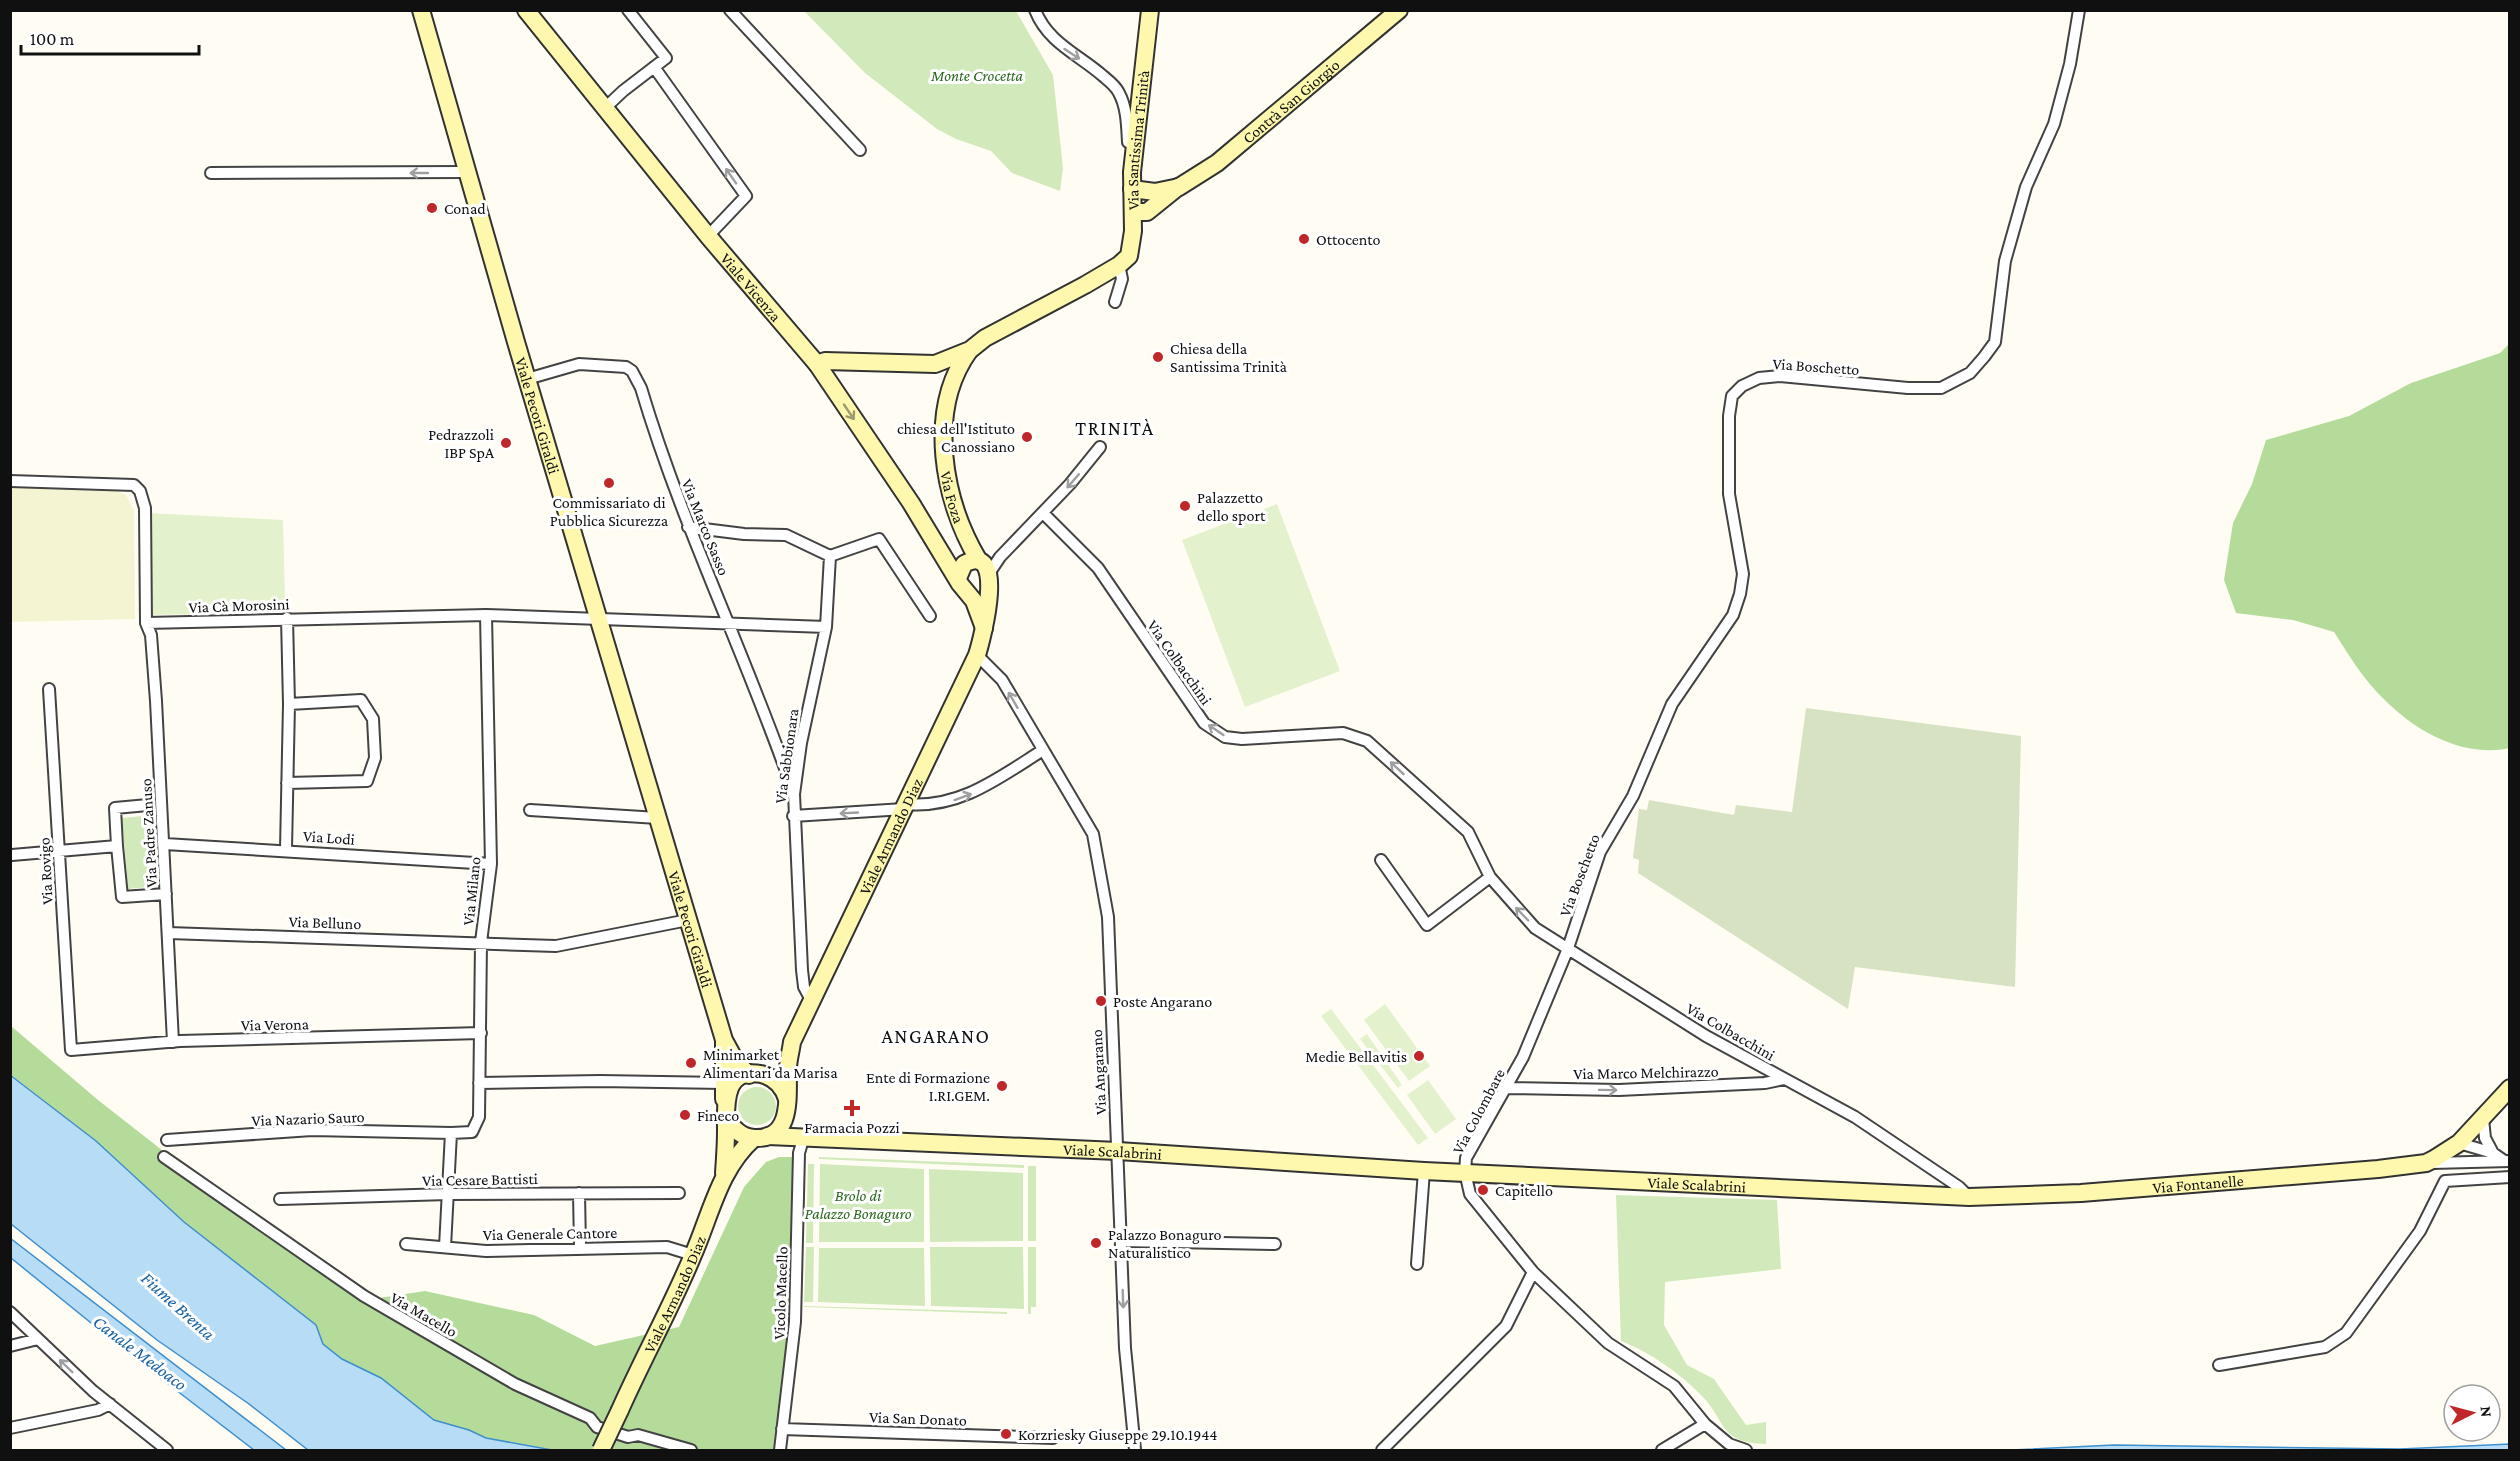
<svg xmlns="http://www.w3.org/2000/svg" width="2520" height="1461" viewBox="0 0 2520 1461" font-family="'Crimson Pro',serif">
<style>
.farmland{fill:#f5f4d2}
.green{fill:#d2eabb}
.forest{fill:#b5db9b}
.cemetery{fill:#d7e2c3}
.pitch{fill:#e3f1cd}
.water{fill:#b7dcf6;stroke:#3e8fcd;stroke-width:1.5}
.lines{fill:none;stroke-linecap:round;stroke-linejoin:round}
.street-casing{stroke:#434343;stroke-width:14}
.secondary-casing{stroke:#323232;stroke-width:20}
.street{stroke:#fff;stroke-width:10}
.secondary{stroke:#fef8ae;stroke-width:16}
.secondary-bridge-casing{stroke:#323232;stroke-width:20;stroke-linecap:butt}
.secondary-bridge{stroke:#fef8ae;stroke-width:16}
.oneway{stroke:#9f9f9f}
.oneway2{stroke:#9f9b6f}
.poi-dot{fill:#c02729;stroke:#fff;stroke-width:2}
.labels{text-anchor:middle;stroke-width:6;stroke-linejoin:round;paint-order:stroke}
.park-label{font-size:16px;font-style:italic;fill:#2c681f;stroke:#fff}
.street-label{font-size:16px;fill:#101010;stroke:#fff}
.poi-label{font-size:16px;fill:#101010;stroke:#fff;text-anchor:start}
.water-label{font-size:18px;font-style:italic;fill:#1861a2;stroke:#fff}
.quarter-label{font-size:20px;letter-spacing:1.5px;fill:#101010;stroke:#fff}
</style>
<rect width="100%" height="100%" fill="#fffdf3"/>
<!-- farmland -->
<path class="farmland" d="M10,487L113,489L126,495L134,511L135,619L11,622Z"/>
<!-- green -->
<path class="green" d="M804,11H1016L1053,75L1063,168L1060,191L1012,173L991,151L956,139L937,129L865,73Z
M153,815L159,886L128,889L122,818Z
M738 1106a19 19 0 1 1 38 0a19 19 0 1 1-38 0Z
M819,1157L1024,1165V1168L819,1159Z
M808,1164H814L813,1243H806Z
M820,1164L924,1169V1242H819Z
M1028,1166H1036V1241H1028Z
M929,1169L1023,1173V1241L930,1242Z
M1616,1195L1777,1200L1781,1269L1665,1282L1664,1325L1687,1365L1714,1379L1746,1425L1766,1422V1444C1718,1443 1727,1421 1701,1395C1678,1372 1651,1353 1621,1341Z
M806,1247H814L813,1302H804Z
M930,1247H1023L1024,1309L931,1306Z
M1028,1247H1036V1307H1031V1314H1028Z
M819,1248H924L925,1306L818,1302Z
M804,1306L1007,1312V1314L804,1307Z"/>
<!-- forest -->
<path class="forest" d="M2509,344L2510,748C2453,760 2398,720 2365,678C2353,663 2344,647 2334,632L2293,620L2236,613L2224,580L2233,523L2252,484L2266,440L2349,416L2411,383L2500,353Z
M11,1026L98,1100L167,1154L379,1298L425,1291L534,1315L595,1346L679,1327L744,1187L766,1162L779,1157H795L792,1299L777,1450H552L486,1438L469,1430L434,1420L381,1378L342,1359L322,1344L316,1325L184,1222L96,1141L11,1075Z"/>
<!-- cemetery -->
<path class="cemetery" d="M1806,708L2021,736L2015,987L1855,967L1848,1009L1638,873L1639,860L1633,858L1639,809L1647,810L1649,800L1734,815L1736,805L1792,812Z"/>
<!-- pitch -->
<path class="pitch" d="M1277,504L1340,671L1245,707L1182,540Z
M148,513L283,520L285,600L244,601V613L151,615Z
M1385,1004L1430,1066L1409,1081L1364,1020Z
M1331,1009L1428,1138L1418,1145L1321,1016Z
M1367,1034L1402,1085L1398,1088L1360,1039Z
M1428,1080L1456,1119L1435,1134L1407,1095Z"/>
<!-- water -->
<path class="water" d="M10,1075L96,1141L184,1222L316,1325L323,1344L342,1359L381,1378L434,1420L469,1430L486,1438L552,1450H308L249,1404L157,1340L11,1224Z
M10,1238L286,1450H254L133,1357L11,1258Z
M2510,1444L2509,1450H2011L2114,1445L2400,1449Z"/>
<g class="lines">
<defs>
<path id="street" d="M730,10L860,150
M1035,10C1048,43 1078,54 1103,76C1109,81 1116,86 1119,93C1127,108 1127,125 1128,142L1134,145
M654,67L746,196L708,236
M605,108L623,91L666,58L628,10
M211,173L466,172
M1115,302L1122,279L1119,265
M527,379L579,364L626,367L632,371L641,388C682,526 746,655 793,791
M10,481L134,485L140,491L145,508L146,623L486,615L826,627
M1043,513L1098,568L1204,723L1225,737L1242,739L1343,733L1367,741L1468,832L1490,877L1535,928L1706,1036L1855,1117L1959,1187L1969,1197
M688,527L744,534L786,535L830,556L826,627L801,743L794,794L802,970L804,987L811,1000
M830,556L879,539L930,616
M990,572L1000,557L1070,484L1100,447
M146,623L151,635L156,701L173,1042
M977,655L1002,680L1093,834L1108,917L1125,1348L1135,1450
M49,689L71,1050L180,1041L481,1033
M287,783L367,781L375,758L373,719L361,700L289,704
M906,804C960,809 1000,777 1043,750
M530,810L658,818
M793,816L904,809
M165,844L491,864
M117,846L122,897L166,894
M286,849L289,704L287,618
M12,855L117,846L115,808L148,805
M1381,860L1427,925L1490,877
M169,933L556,946L688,920
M479,1083L600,1081L723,1083
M1507,1088L1619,1090L1765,1083L1784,1079
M2483,1119L2485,1138L2493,1153
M167,1140L312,1130L451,1133
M2459,1143L2493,1153L2503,1160
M164,1157L364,1296L515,1384L590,1418L597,1427L628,1437L638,1435L691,1450
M2432,1163L2510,1161
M579,1193L580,1247
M280,1199L448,1194L679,1193
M1122,1241L1275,1244
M406,1244L486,1251L667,1247L693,1255
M445,1247L451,1133L472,1132L479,1117L481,942L491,864L486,615
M1417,1264L1424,1171
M10,1312L93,1391L167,1450
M10,1346L38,1339
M2219,1365L2325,1347L2346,1333L2420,1231L2445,1181L2510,1177
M10,1428L98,1410L110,1404
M782,1429L1053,1438
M780,1450L795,1322L799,1153L804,1136
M1382,1450L1506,1326L1533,1272
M1662,1450L1705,1424
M1746,1450L1729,1444L1705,1424L1674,1386L1608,1343L1533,1272L1470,1194L1465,1172L1466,1158L1523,1057L1567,951L1600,852L1633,796L1672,704L1733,615L1740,594L1743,574L1729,494V416L1732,396L1742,386L1759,378L1780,376L1908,388H1941L1970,373L1984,357L1995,342L2005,261L2026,187L2054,124L2070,64L2079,10"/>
<g id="secondary">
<path id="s1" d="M421,10L516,342L724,1040L736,1062L749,1075"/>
<path id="s2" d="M526,10L708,236L817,364L911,503L960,584L974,601L984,628"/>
<path id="s3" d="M1132,189L1155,192L1179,187L1217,163L1399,10"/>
<path d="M1133,212H1147L1178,187"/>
<path id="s4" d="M969,351C926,411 943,501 979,561"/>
<path id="s5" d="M817,364L825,361L935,364L970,350L985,338L1085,285L1119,265L1129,256L1133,231L1132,172L1150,10"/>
<path d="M724,1041V1099"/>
<path id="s6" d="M726,1117C732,1128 741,1137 754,1138C794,1140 787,1095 788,1069C788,1060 791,1051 792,1042L977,655C982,639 1008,540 964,564L958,578"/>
<path id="s7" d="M768,1136L1118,1151L1424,1171L1969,1197L2081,1193L2378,1169L2426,1163L2434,1159L2459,1143L2510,1088"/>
<path d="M724,1173C725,1159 726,1145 726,1131C726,1108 722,1067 761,1074C774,1077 783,1086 787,1099"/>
<path id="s8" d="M620,1410C643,1358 671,1308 693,1255C711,1214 719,1169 754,1138"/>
</g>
</defs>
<!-- street casing -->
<use href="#street" class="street-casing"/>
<!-- secondary casing -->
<use href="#secondary" class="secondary-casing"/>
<!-- street -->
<use href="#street" class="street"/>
<!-- secondary -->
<use href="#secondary" class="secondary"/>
<defs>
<path id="secondary-bridge" d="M601,1450L620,1410"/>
</defs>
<!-- secondary-bridge casing -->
<use href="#secondary-bridge" class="secondary-bridge-casing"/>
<!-- secondary-bridge -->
<use href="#secondary-bridge" class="secondary-bridge"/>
</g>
<!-- one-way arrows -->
<defs><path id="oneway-shaft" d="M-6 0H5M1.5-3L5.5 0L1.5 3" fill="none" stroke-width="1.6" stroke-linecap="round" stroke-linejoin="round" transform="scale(1.5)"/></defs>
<g class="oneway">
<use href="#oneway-shaft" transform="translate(1072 54) rotate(33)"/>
<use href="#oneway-shaft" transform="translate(419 173) rotate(180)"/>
<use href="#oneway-shaft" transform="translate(731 176) rotate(-125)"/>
<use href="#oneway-shaft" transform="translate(1073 481) rotate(131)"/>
<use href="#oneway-shaft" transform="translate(1013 700) rotate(-120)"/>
<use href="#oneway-shaft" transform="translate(1216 730) rotate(-146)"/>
<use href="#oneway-shaft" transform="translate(1397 768) rotate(-137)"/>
<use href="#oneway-shaft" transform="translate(963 797) rotate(-20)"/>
<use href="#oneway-shaft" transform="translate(849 813) rotate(177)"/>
<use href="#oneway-shaft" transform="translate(1522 914) rotate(-134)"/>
<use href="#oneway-shaft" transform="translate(1608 1090) rotate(1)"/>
<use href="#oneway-shaft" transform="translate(1123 1299) rotate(88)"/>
<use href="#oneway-shaft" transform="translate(66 1366) rotate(-136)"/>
</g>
<use class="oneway2" href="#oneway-shaft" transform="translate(849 412) rotate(56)"/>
<!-- markers -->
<g class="poi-dot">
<circle cx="432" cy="208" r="6"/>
<circle cx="1304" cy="239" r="6"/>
<circle cx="1158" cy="357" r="6"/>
<circle cx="1027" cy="437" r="6"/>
<circle cx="506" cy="443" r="6"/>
<circle cx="609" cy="483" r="6"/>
<circle cx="1185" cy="506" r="6"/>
<circle cx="1101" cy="1001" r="6"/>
<circle cx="1419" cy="1056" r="6"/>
<circle cx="691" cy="1063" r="6"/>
<circle cx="1002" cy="1086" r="6"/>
<path d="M849 1099h6v6h6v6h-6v6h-6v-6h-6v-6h6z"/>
<circle cx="685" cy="1115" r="6"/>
<circle cx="1483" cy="1190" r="6"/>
<circle cx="1096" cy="1243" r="6"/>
<circle cx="1006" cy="1434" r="6"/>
</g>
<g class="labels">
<!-- park labels -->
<g class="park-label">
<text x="977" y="81">Monte Crocetta</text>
<text x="858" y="1201">Brolo di<tspan x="858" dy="18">Palazzo Bonaguro</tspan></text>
</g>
<!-- street labels -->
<g class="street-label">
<text dy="6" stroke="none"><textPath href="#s3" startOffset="189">Contrà San Giorgio</textPath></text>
<text dy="6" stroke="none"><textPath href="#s5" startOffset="458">Via Santissima Trinità</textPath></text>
<text dy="6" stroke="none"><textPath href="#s2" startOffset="357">Viale Vicenza</textPath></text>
<text transform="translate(1816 366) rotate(4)" y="6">Via Boschetto</text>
<text dy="6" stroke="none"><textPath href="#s1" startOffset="422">Viale Pecori Giraldi</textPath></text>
<text dy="6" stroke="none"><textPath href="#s4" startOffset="152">Via Foza</textPath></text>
<text transform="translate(706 527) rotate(68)" y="6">Via Marco Sasso</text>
<text transform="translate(239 605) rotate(-2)" y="6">Via Cà Morosini</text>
<text transform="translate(1180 662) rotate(55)" y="6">Via Colbacchini</text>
<text transform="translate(786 756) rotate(-82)" y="6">Via Sabbionara</text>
<text transform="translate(148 833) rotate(-93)" y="6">Via Padre Zanuso</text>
<text dy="6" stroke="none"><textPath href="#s6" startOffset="381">Viale Armando Diaz</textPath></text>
<text transform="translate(329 837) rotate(4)" y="6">Via Lodi</text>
<text transform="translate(45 871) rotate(-93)" y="6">Via Rovigo</text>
<text transform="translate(1579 875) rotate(-69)" y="6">Via Boschetto</text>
<text transform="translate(471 891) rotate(-84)" y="6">Via Milano</text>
<text transform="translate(325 922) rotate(2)" y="6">Via Belluno</text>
<text dy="6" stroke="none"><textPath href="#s1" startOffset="958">Viale Pecori Giraldi</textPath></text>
<text transform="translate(275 1024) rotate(-1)" y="6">Via Verona</text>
<text transform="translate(1731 1031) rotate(30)" y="6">Via Colbacchini</text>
<text transform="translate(1098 1072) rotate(-93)" y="6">Via Angarano</text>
<text transform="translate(1646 1072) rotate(-1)" y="6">Via Marco Melchirazzo</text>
<text transform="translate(1478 1111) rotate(-62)" y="6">Via Colombare</text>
<text transform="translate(308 1118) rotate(-2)" y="6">Via Nazario Sauro</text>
<text dy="6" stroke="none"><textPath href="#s7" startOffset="345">Viale Scalabrini</textPath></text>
<text transform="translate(480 1179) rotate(-1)" y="6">Via Cesare Battisti</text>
<text dy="6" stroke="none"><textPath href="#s7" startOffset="930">Viale Scalabrini</textPath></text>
<text dy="6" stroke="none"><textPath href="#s7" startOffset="1432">Via Fontanelle</textPath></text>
<text transform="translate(550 1233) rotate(-1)" y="6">Via Generale Cantore</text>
<text transform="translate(780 1293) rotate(-88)" y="6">Vicolo Macello</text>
<text dy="6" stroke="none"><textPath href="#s8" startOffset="128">Viale Armando Diaz</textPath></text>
<text transform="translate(424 1314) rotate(30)" y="6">Via Macello</text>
<text transform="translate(918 1418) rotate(2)" y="6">Via San Donato</text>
</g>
<!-- poi labels -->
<g class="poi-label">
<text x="444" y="214">Conad</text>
<text x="1316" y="245">Ottocento</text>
<text x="1170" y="354">Chiesa della<tspan x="1170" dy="18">Santissima Trinità</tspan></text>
<text x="1015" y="434" text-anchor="end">chiesa dell'Istituto<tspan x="1015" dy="18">Canossiano</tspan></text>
<text x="494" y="440" text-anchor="end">Pedrazzoli<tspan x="494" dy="18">IBP SpA</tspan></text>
<text x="1197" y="503">Palazzetto<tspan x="1197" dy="18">dello sport</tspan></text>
<text x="609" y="508" text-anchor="middle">Commissariato di<tspan x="609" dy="18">Pubblica Sicurezza</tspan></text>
<text x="1113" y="1007">Poste Angarano</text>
<text x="703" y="1060">Minimarket<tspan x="703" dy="18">Alimentari da Marisa</tspan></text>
<text x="1407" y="1062" text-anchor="end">Medie Bellavitis</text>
<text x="990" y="1083" text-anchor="end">Ente di Formazione<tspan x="990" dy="18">I.RI.GEM.</tspan></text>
<text x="697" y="1121">Fineco</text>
<text x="852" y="1133" text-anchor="middle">Farmacia Pozzi</text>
<text x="1495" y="1196">Capitello</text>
<text x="1108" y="1240">Palazzo Bonaguro<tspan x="1108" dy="18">Naturalistico</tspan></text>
<text x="1018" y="1440">Korzriesky Giuseppe 29.10.1944</text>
</g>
<!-- water labels -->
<g class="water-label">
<text transform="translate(178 1306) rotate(42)" y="6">Fiume Brenta</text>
<text transform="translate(140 1353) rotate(37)" y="6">Canale Medoaco</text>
</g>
<!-- quarter labels -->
<g class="quarter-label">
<text x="1115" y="435">TRINITÀ</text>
<text x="936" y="1043">ANGARANO</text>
</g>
</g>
<!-- border -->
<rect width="2520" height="1461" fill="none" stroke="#101010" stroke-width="24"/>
<!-- north arrow -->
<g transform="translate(2472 1413) rotate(84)"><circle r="28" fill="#ffffff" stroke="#9f9f9f" stroke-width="1.5"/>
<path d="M0-4.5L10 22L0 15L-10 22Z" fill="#c02729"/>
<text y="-9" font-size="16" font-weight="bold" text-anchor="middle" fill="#101010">N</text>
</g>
<!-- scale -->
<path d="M21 45v9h178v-9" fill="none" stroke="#101010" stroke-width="3"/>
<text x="30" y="45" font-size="18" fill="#101010" stroke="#ffffff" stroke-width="4.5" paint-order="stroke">100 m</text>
</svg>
